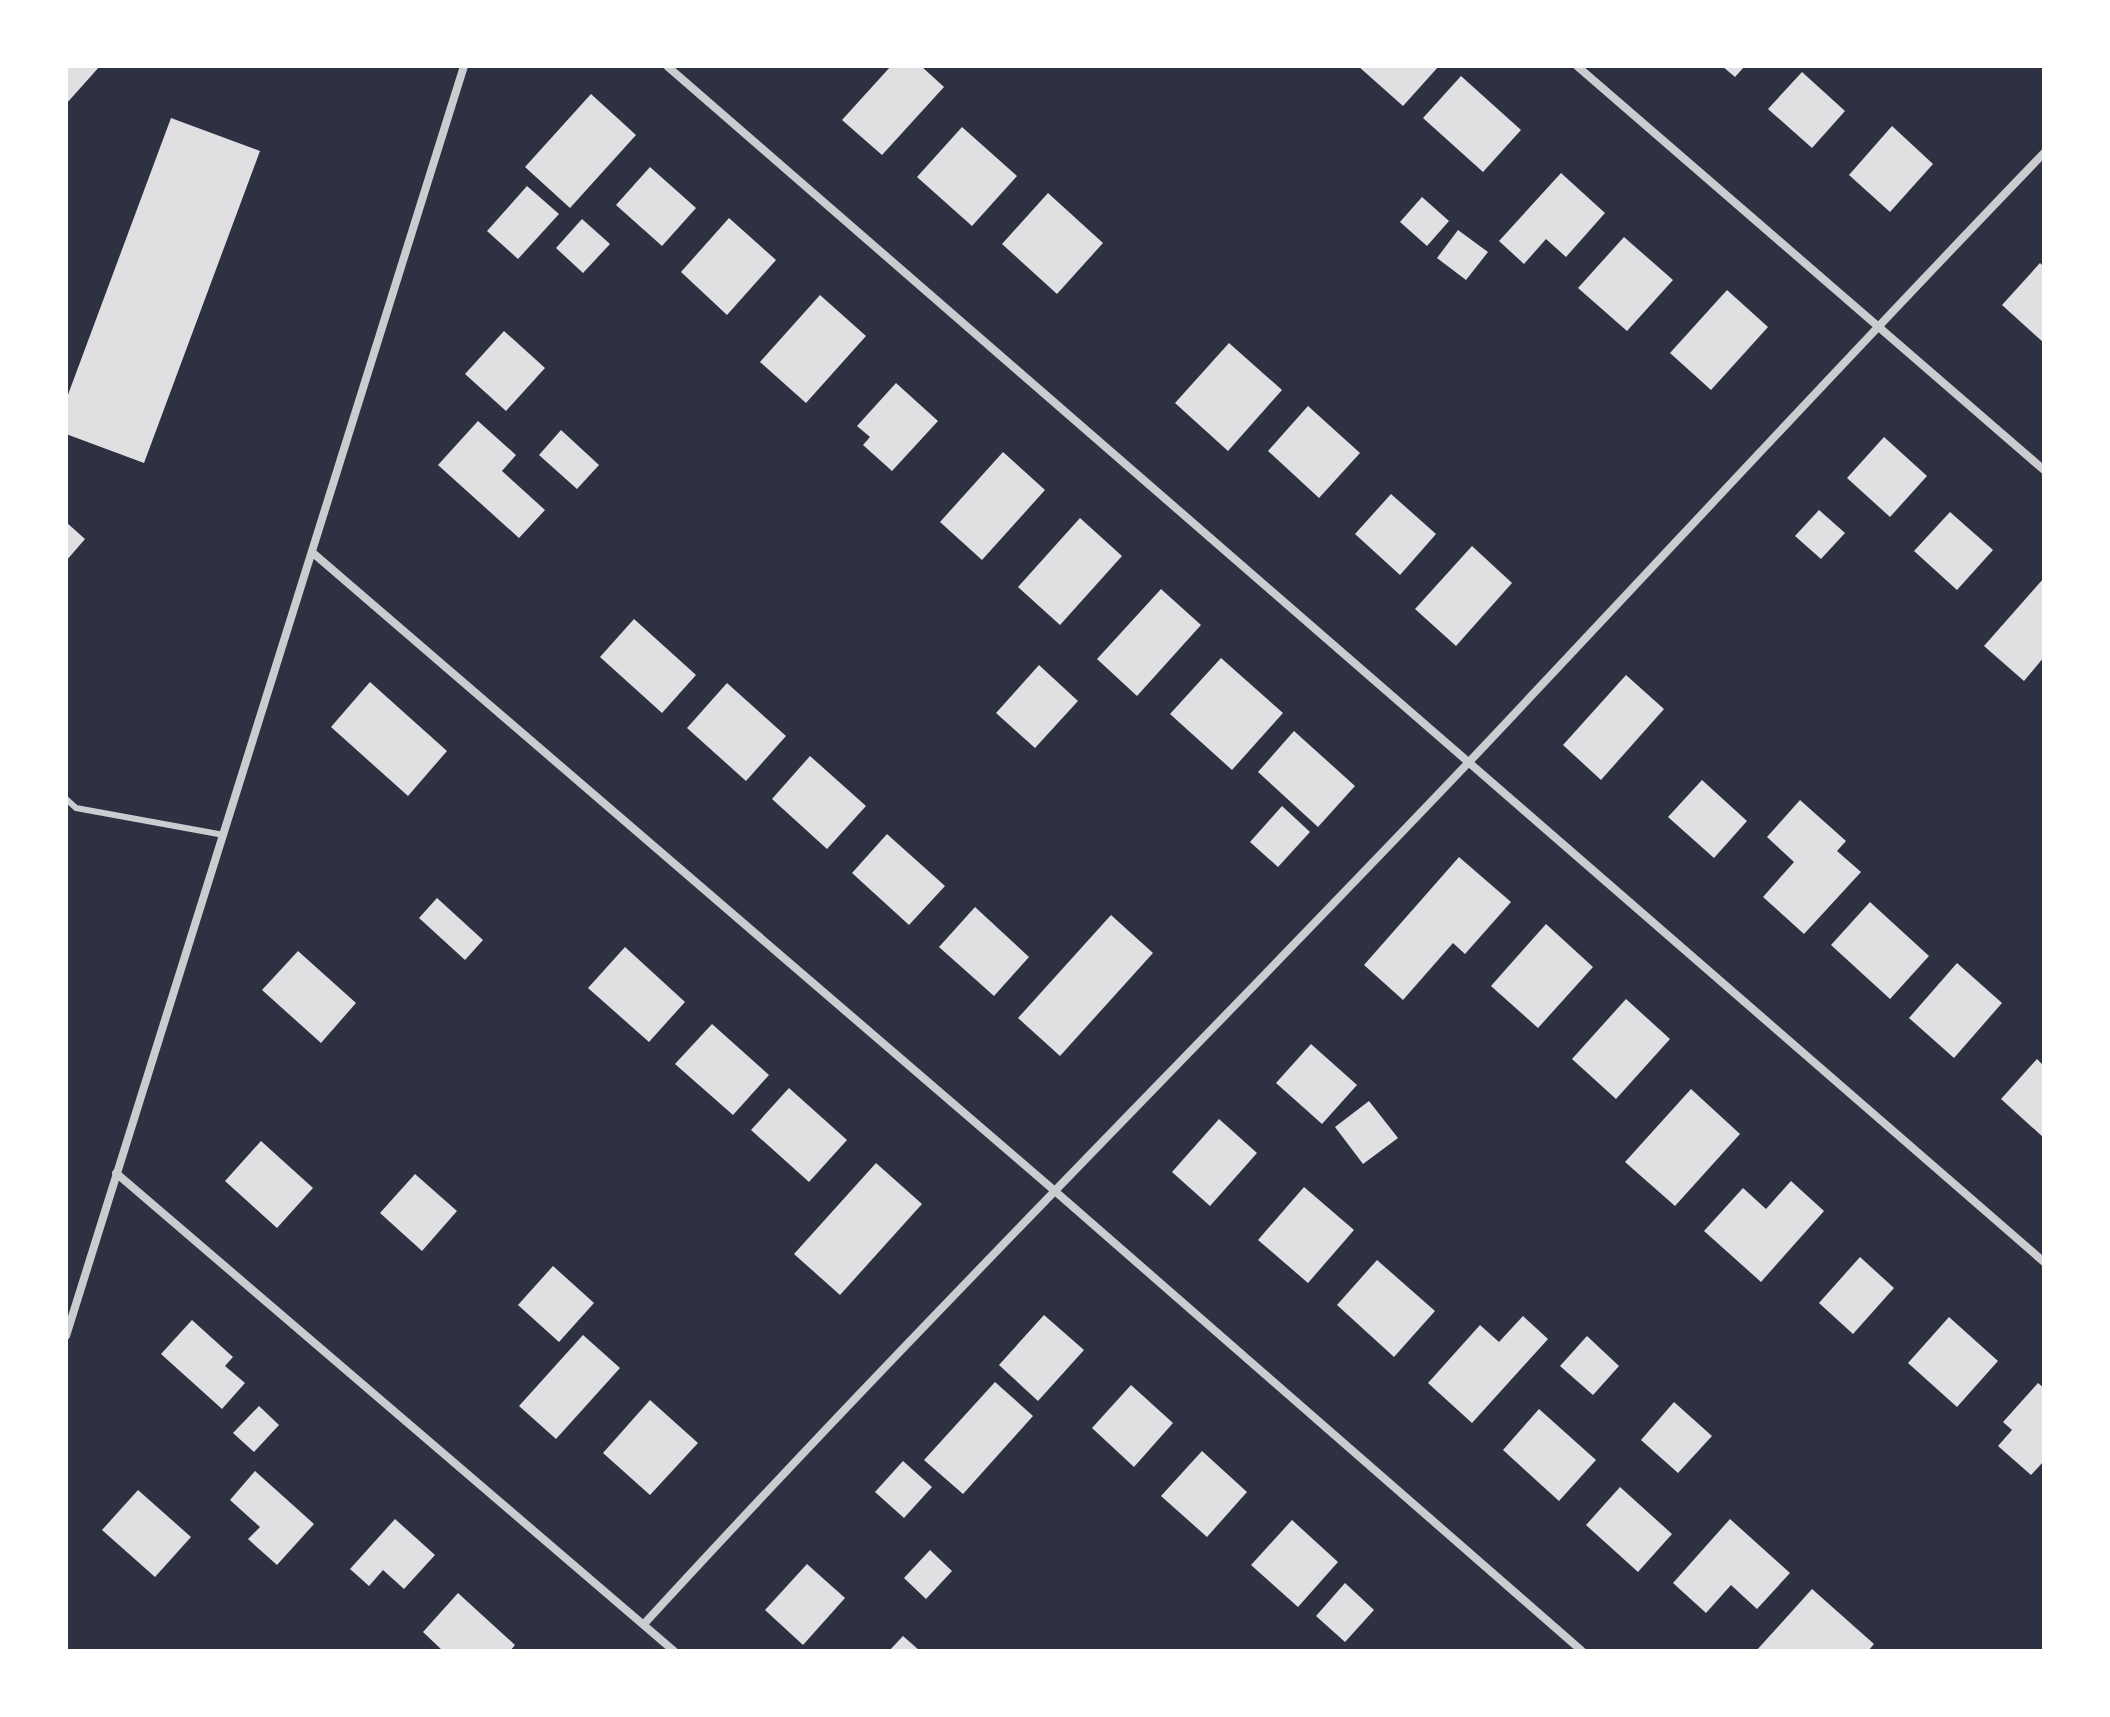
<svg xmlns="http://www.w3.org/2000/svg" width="2110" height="1717" viewBox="0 0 2110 1717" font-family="Manrope,sans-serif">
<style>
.building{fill:#e0e0e3}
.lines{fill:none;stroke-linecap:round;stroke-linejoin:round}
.service{stroke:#caccd0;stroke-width:6}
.minor{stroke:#caccd0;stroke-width:8}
</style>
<rect width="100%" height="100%" fill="#2d3142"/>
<!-- building -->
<path class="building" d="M66,66H100L66,104Z
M891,66H921L944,87L882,155L842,120Z
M1358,66H1439L1403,106Z
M1722,66H1745L1735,77Z
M1802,72L1845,111L1812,148L1768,109Z
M1461,76L1521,130L1483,172L1423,118Z
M591,94L636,135L570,208L525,167Z
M171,118L260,151L144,463L66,434V400Z
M1892,126L1933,164L1890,212L1849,175Z
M962,127L1017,176L972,226L917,177Z
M650,167L696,208L662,246L616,205Z
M1561,173L1605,213L1566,257L1546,239L1524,264L1499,241Z
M527,186L559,214L518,259L487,231Z
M1048,193L1103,243L1057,294L1002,244Z
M1422,197L1449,221L1427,246L1400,222Z
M729,218L776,260L727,315L681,272Z
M582,219L610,244L583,273L556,248Z
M1458,230L1488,252L1466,280L1437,258Z
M1624,237L1673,280L1627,331L1578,288Z
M2040,263L2044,267V343L2002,305Z
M1727,290L1768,327L1711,390L1670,353Z
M820,295L866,336L806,403L760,362Z
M504,331L545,368L506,411L465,374Z
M1229,343L1282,390L1228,451L1175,403Z
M896,383L938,421L892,471L863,445L870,437L857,426Z
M1308,406L1360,453L1319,498L1268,451Z
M478,421L516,455L502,471L545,510L519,538L438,465Z
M561,430L599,465L577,489L539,455Z
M1884,437L1927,476L1890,517L1847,478Z
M1003,452L1045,490L982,560L940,522Z
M1391,494L1436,534L1400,575L1355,534Z
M1819,510L1845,533L1821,559L1795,536Z
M1950,512L1993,550L1957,590L1914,551Z
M1080,518L1122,556L1060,625L1018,587Z
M66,522L85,539L66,561Z
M1472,546L1512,583L1456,646L1415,609Z
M2044,578V657L2024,681L1984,646Z
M1161,589L1201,625L1137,696L1097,659Z
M634,619L696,675L662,713L600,657Z
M1221,658L1283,713L1232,770L1170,714Z
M1039,665L1078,701L1035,748L996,713Z
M1626,675L1664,709L1601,780L1563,745Z
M370,682L447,751L408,796L331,727Z
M727,683L786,736L746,781L687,728Z
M1294,731L1355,786L1318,827L1258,772Z
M810,756L866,806L827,849L772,799Z
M1702,780L1747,821L1714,858L1668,817Z
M1800,800L1846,841L1837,851L1861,872L1804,934L1763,897L1794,862L1767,837Z
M1282,806L1310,832L1278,867L1250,842Z
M887,834L945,886L909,925L852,873Z
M1459,857L1511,902L1465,954L1453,943L1403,1000L1364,965Z
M437,898L483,940L465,960L419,918Z
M1870,902L1929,956L1890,999L1831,945Z
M975,907L1029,957L994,996L939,947Z
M1111,915L1153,953L1060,1056L1018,1018Z
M1546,924L1593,967L1538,1028L1491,986Z
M625,947L685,1002L649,1042L588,988Z
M298,951L356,1003L321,1043L262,990Z
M1957,963L2002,1003L1954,1058L1909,1018Z
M1626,999L1670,1039L1616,1099L1572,1059Z
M712,1024L769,1075L733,1115L675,1064Z
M1311,1044L1357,1085L1322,1124L1276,1083Z
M2037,1059L2044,1066V1138L2001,1099Z
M789,1088L847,1140L809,1182L751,1130Z
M1691,1089L1740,1134L1675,1206L1625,1162Z
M1369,1101L1398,1138L1363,1164L1335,1127Z
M1219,1119L1257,1153L1210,1206L1172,1172Z
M261,1141L313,1188L277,1228L225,1181Z
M876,1163L922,1204L840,1295L794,1254Z
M415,1174L457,1211L422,1251L380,1213Z
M1791,1181L1824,1211L1761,1282L1704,1231L1743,1188L1766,1209Z
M1304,1187L1354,1230L1308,1283L1258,1240Z
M1860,1257L1894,1288L1853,1334L1819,1303Z
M1377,1260L1435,1311L1394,1357L1337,1305Z
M553,1266L594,1303L559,1342L518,1305Z
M1044,1315L1084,1350L1038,1401L999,1365Z
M1523,1316L1548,1339L1472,1423L1428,1383L1480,1325L1499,1342Z
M1949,1317L1998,1361L1957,1407L1908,1363Z
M192,1320L233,1357L225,1366L245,1383L222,1409L161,1354Z
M583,1335L620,1368L556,1439L519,1406Z
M1587,1336L1619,1366L1593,1395L1560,1366Z
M995,1382L1033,1416L963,1494L924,1460Z
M2038,1383L2044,1388V1461L2031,1475L1998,1446L2012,1430L2003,1422Z
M1131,1385L1173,1423L1134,1467L1092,1428Z
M650,1400L698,1443L650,1495L603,1453Z
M1674,1402L1712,1436L1678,1473L1641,1440Z
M259,1406L279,1425L254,1452L233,1433Z
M1539,1409L1596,1460L1559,1501L1503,1450Z
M1202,1451L1247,1492L1207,1537L1161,1496Z
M903,1461L932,1487L904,1518L875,1492Z
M255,1471L314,1524L277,1565L248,1539L260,1527L230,1500Z
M1620,1487L1672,1534L1638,1572L1586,1525Z
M138,1490L191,1537L155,1577L102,1530Z
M395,1519L435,1555L404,1589L383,1570L369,1586L350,1569Z
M1730,1519L1790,1573L1757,1609L1731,1585L1706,1613L1673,1583Z
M1292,1520L1338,1562L1298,1607L1251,1565Z
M930,1550L952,1571L926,1599L904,1578Z
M807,1564L845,1598L803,1645L765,1610Z
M1345,1583L1374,1610L1345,1642L1316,1616Z
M1812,1589L1874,1644L1868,1651H1756Z
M458,1593L515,1645L510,1651H443L423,1632Z
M903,1636L920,1651H889Z"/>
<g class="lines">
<!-- service -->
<path class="service" d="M66,799L76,808L224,835"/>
<!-- minor -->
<path class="minor" d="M667,66L2044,1262
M1577,66L2044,470
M313,553L1056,1192L1582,1651
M116,1173L674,1651
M66,1336L464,66
M644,1624C913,1331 1195,1050 1469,762C1661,559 1850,354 2044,153"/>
</g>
<!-- border -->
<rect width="2110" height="1717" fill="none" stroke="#ffffff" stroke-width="136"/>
</svg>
